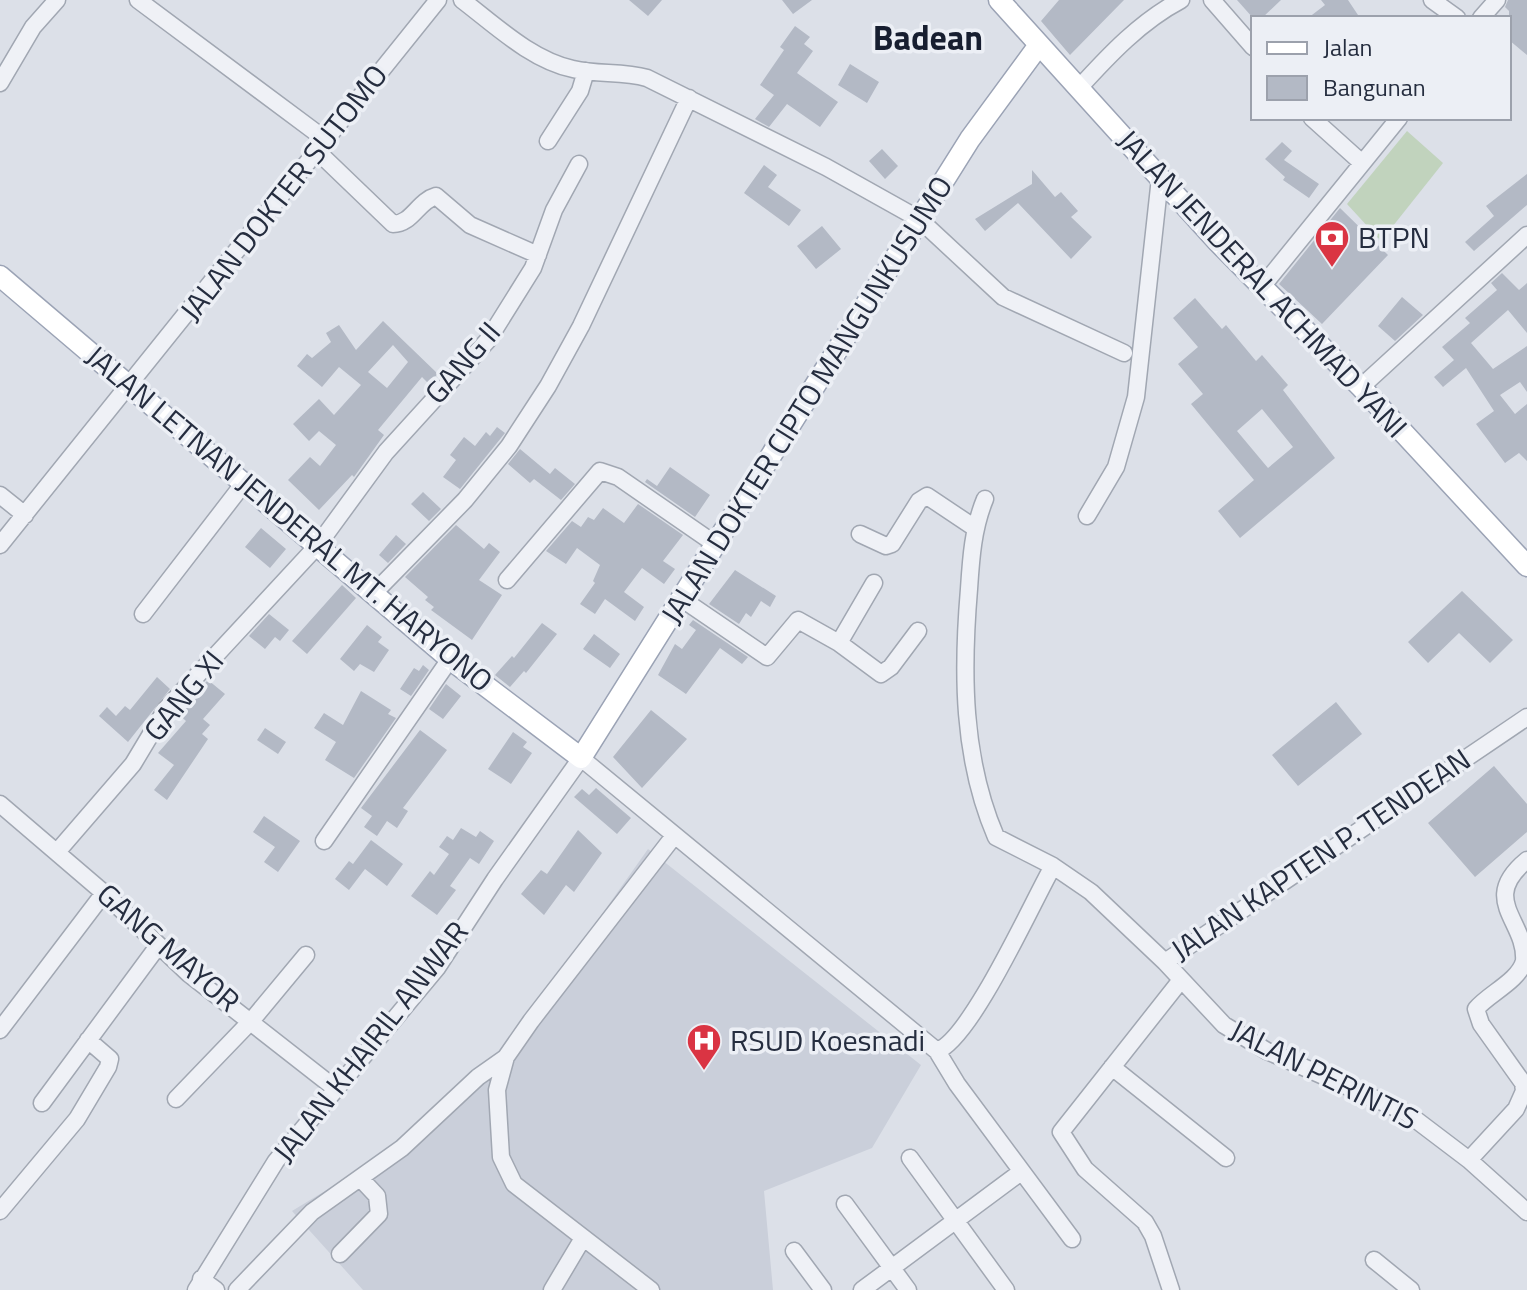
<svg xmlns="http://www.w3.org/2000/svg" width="1527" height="1290" viewBox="0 0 1527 1290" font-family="'Titillium Web',sans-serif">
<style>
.built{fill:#cacfda}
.green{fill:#c1d3bd}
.building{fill:#b3b9c5;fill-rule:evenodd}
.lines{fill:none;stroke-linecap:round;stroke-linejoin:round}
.minor-casing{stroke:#a1a7b2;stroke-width:19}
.major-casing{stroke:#9ba3b5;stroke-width:23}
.minor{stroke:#eff1f6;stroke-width:16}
.major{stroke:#fff;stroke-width:20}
.labels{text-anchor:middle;stroke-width:7;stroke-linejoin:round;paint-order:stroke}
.street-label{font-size:30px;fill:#252d3f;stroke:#eceff5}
.poi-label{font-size:30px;fill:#252d3f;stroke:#eceff5;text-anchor:start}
.quarter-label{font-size:34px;font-weight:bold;fill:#171e30;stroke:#eceff5}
</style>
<rect width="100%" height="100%" fill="#dce0e8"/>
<!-- built -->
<path class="built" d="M648,849L921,1065L872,1148L764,1191L773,1290H363L292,1211L371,1163L486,1078Z"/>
<!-- green -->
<path class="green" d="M1407,131L1443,163L1381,241L1347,204Z"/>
<!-- building -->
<path class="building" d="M629,0H662L648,16Z
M782,0H812L793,14Z
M1059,0H1124L1070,55L1041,21Z
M1237,0H1281L1262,18H1253Z
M1321,0H1348L1360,18H1308L1325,5Z
M1508,0H1527V55L1509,40V11L1505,7Z
M795,26L810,37L804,44L813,51L797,73L838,102L820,127L787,104L769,127L755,119L774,95L760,85L784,50L780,47Z
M850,64L879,82L867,103L838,85Z
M1282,142L1292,151L1284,160L1319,184L1309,198L1283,180L1285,177L1265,159Z
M882,149L898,166L885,179L869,161Z
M764,165L777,175L768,187L801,210L789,226L744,193Z
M1032,170L1055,197L1061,192L1078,211L1071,217L1092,237L1071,259L1018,203L985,231L975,219L1032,184Z
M1527,174V205L1474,251L1465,242L1494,216L1486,206Z
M1340,208L1388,255L1322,324L1279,284Z
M822,226L841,249L816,269L797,246Z
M1502,273L1519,290L1527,283V333L1508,310L1471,343L1493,369L1527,346V392L1520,382L1500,395L1515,414L1527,404V461L1519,453L1505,463L1476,424L1494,411L1466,368L1443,387L1434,377L1454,360L1442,347L1470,323L1465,318L1497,290L1491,283Z
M1402,297L1423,315L1395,341L1378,326Z
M1195,298L1222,329L1226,325L1256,361L1262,355L1288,385L1283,390L1335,458L1240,538L1218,511L1254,480L1191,404L1203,394L1178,364L1198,347L1173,318ZM1262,409L1293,447L1268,468L1237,431Z
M383,321L438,374L428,383L422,377L378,430L384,435L354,477L352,475L319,510L288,480L310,457L320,466L336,445L319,431L309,441L293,424L319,399L334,415L361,385L339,367L322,387L297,366L307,354L312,358L331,342L326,333L339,325L356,350ZM393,345L408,362L387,388L368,372Z
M497,427L505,433L460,489L443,477L456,460L450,455L464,437L475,446L486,432L490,436Z
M520,449L550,474L555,468L575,484L561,500L534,479L530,483L508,464Z
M670,467L710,495L695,517L645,482L647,479L657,486Z
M423,492L441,509L429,521L411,504Z
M638,504L683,535L663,561L675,569L664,584L642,568L624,592L644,607L635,621L605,599L595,614L580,604L595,583L593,581L600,565L577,548L566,564L546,551L572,521L581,527L588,517L594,520L603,508L624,523Z
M456,525L484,549L489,543L500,552L479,580L502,595L472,640L431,610L434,607L425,600L428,597L405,577Z
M261,528L286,549L270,568L245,547Z
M396,535L406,544L388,563L379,555Z
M735,570L776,596L770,607L761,601L751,617L746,613L739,624L709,604Z
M342,585L356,598L307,654L292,641Z
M1462,591L1513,640L1490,663L1459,633L1428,663L1408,642Z
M269,614L289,630L280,641L275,637L265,649L249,636Z
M693,620L748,657L742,664L720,648L686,694L658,675L675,644L682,649L696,630L689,625Z
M542,623L557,634L526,673L524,671L510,687L495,675L512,656L514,658Z
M367,625L382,637L378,642L389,650L374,672L360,664L354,671L340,659Z
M594,634L620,654L610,668L583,649Z
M423,665L429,670L411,696L400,689L414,668L419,671Z
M157,677L170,689L128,742L99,716L107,707L116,716L125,706L130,710Z
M208,680L225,694L203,719L210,725L202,734L208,739L167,800L154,790L174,765L158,753L186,721L177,713Z
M446,684L461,696L443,719L429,709Z
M361,691L391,710L388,714L396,718L354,778L325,760L336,742L314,728L324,713L343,725Z
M1336,702L1362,734L1298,786L1272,755Z
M651,710L687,739L642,788L613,757Z
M265,728L286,742L278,754L257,740Z
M420,730L447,750L403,808L408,811L397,828L387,821L377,836L364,827L372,816L361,808Z
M513,732L527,742L523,747L532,753L511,784L488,769Z
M1494,766L1527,804V832L1475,877L1428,823Z
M596,788L631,818L617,834L574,797L582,789L589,795Z
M264,816L300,841L278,872L264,862L275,847L253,832Z
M461,828L476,837L480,831L494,841L479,864L470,858L450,886L456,890L437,915L411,896L430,871L434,875L449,854L439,847L447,836L453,840Z
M578,830L602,853L574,892L566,885L544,915L521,894L541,870L547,874Z
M371,840L403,864L387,886L365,869L349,890L335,879L349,861L353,864Z"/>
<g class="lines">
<defs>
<path id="minor" d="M138,0L326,140
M462,0C495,25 531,60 573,69C598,75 622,71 647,78L826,167L919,219L1003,297L1124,353
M1212,0L1253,47
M1432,0L1457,18
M1481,18L1497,0
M0,83L33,27L57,0
M1079,88C1109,55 1141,21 1181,0
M1312,118L1362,163
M548,141L580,91L586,71
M317,151L393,224C412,224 418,201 436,196L470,225L538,255
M1261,288L1399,118
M1361,387L1527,235
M0,495L25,515
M985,499C973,528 971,558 969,589C962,672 962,758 996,837L1053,866
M1087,516L1116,467L1136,397L1160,178
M860,534L886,546L892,544L919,501L927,496L975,528
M0,545L438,0
M507,580L600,471L618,477L715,544
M373,594L465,500L509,446L548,386L581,326L689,98
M682,599L767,657L798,620L839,643L874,583
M143,614L244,483
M839,643L881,674L891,667L918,631
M0,804L104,893L189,974L336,1089
M324,841L450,659
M57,852L133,764L166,709L318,545L386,452L488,340L533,268L554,210L579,164
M1165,962L1224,1025L1267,1051L1407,1113L1469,1160L1527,1212
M0,1030L104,893
M937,1051L957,1084L1072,1239
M1112,1067L1226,1158
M176,1099L252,1020L306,955
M42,1103L158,946
M910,1158L1006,1290
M1469,1160L1516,1109L1524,1091L1523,1083L1481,1024L1476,1009C1488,994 1519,981 1524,961C1527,921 1478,900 1527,860
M845,1204L908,1290
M0,1211L77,1119L108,1067L110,1059L88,1040
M794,1251L823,1290
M340,1254L379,1214L377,1196L361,1179
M1374,1260L1411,1290
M201,1279L216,1290
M196,1290L276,1161L437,968L495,879L581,758L937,1051C971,1039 1032,903 1053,866L1091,892L1165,962L1527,717
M237,1290L312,1212L402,1148L478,1077L505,1058
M552,1290L583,1238
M651,1290L514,1184L501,1157L497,1090L506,1057L531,1021L674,836
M862,1290L1021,1172
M1171,1290L1153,1236L1145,1222L1085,1169L1061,1132L1181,980"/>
<path id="major" d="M999,0L1218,242L1361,387L1527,566
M0,276L450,659L581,758L970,139L1039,45"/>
</defs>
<!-- minor casing -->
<use href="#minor" class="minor-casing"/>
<!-- major casing -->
<use href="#major" class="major-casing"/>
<!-- minor -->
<use href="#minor" class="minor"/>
<!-- major -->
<use href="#major" class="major"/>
</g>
<!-- icons -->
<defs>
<symbol id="bank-pin" viewBox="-11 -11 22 30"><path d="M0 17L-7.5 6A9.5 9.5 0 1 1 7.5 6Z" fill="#da3443" stroke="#eceff5"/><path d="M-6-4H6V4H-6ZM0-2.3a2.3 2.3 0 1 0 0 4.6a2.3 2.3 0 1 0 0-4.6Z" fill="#fff"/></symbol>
<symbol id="hospital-pin" viewBox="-11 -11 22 30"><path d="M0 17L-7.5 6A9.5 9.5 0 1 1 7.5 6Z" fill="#da3443" stroke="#eceff5"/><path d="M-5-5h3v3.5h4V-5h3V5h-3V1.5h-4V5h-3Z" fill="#fff"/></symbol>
</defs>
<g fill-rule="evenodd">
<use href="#bank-pin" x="1312" y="218" width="40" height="54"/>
<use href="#hospital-pin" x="684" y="1021" width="40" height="54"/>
</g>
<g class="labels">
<!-- street labels -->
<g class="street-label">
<text transform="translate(284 193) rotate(-52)" y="10">JALAN DOKTER SUTOMO</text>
<text transform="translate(1262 284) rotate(47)" y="10">JALAN JENDERAL ACHMAD YANI</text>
<text transform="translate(463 363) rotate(-49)" y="10">GANG II</text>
<text transform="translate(807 400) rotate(-58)" y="10">JALAN DOKTER CIPTO MANGUNKUSUMO</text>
<text transform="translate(289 519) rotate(40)" y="10">JALAN LETNAN JENDERAL MT. HARYONO</text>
<text transform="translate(184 696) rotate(-51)" y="10">GANG XI</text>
<text transform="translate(1321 855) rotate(-34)" y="10">JALAN KAPTEN P. TENDEAN</text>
<text transform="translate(168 948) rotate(41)" y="10">GANG MAYOR</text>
<text transform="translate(371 1042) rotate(-52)" y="10">JALAN KHAIRIL ANWAR</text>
<text transform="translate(1324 1075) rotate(27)" y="10">JALAN PERINTIS</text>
</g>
<!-- poi labels -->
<g class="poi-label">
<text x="1358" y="248">BTPN</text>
<text x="730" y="1051">RSUD Koesnadi</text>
</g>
<!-- quarter labels -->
<g class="quarter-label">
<text x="928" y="50">Badean</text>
</g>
</g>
<!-- legend -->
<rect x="1251" y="16" width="260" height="104" fill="#eceff5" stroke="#9ca1ac" stroke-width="2"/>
<rect x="1267" y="42" width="40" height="12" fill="#ffffff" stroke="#9ca1ac" stroke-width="2"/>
<text x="1323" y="56" font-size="24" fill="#252d3f">Jalan</text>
<rect x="1267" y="76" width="40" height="24" fill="#b3b9c5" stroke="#9ca1ac" stroke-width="2"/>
<text x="1323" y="96" font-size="24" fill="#252d3f">Bangunan</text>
</svg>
